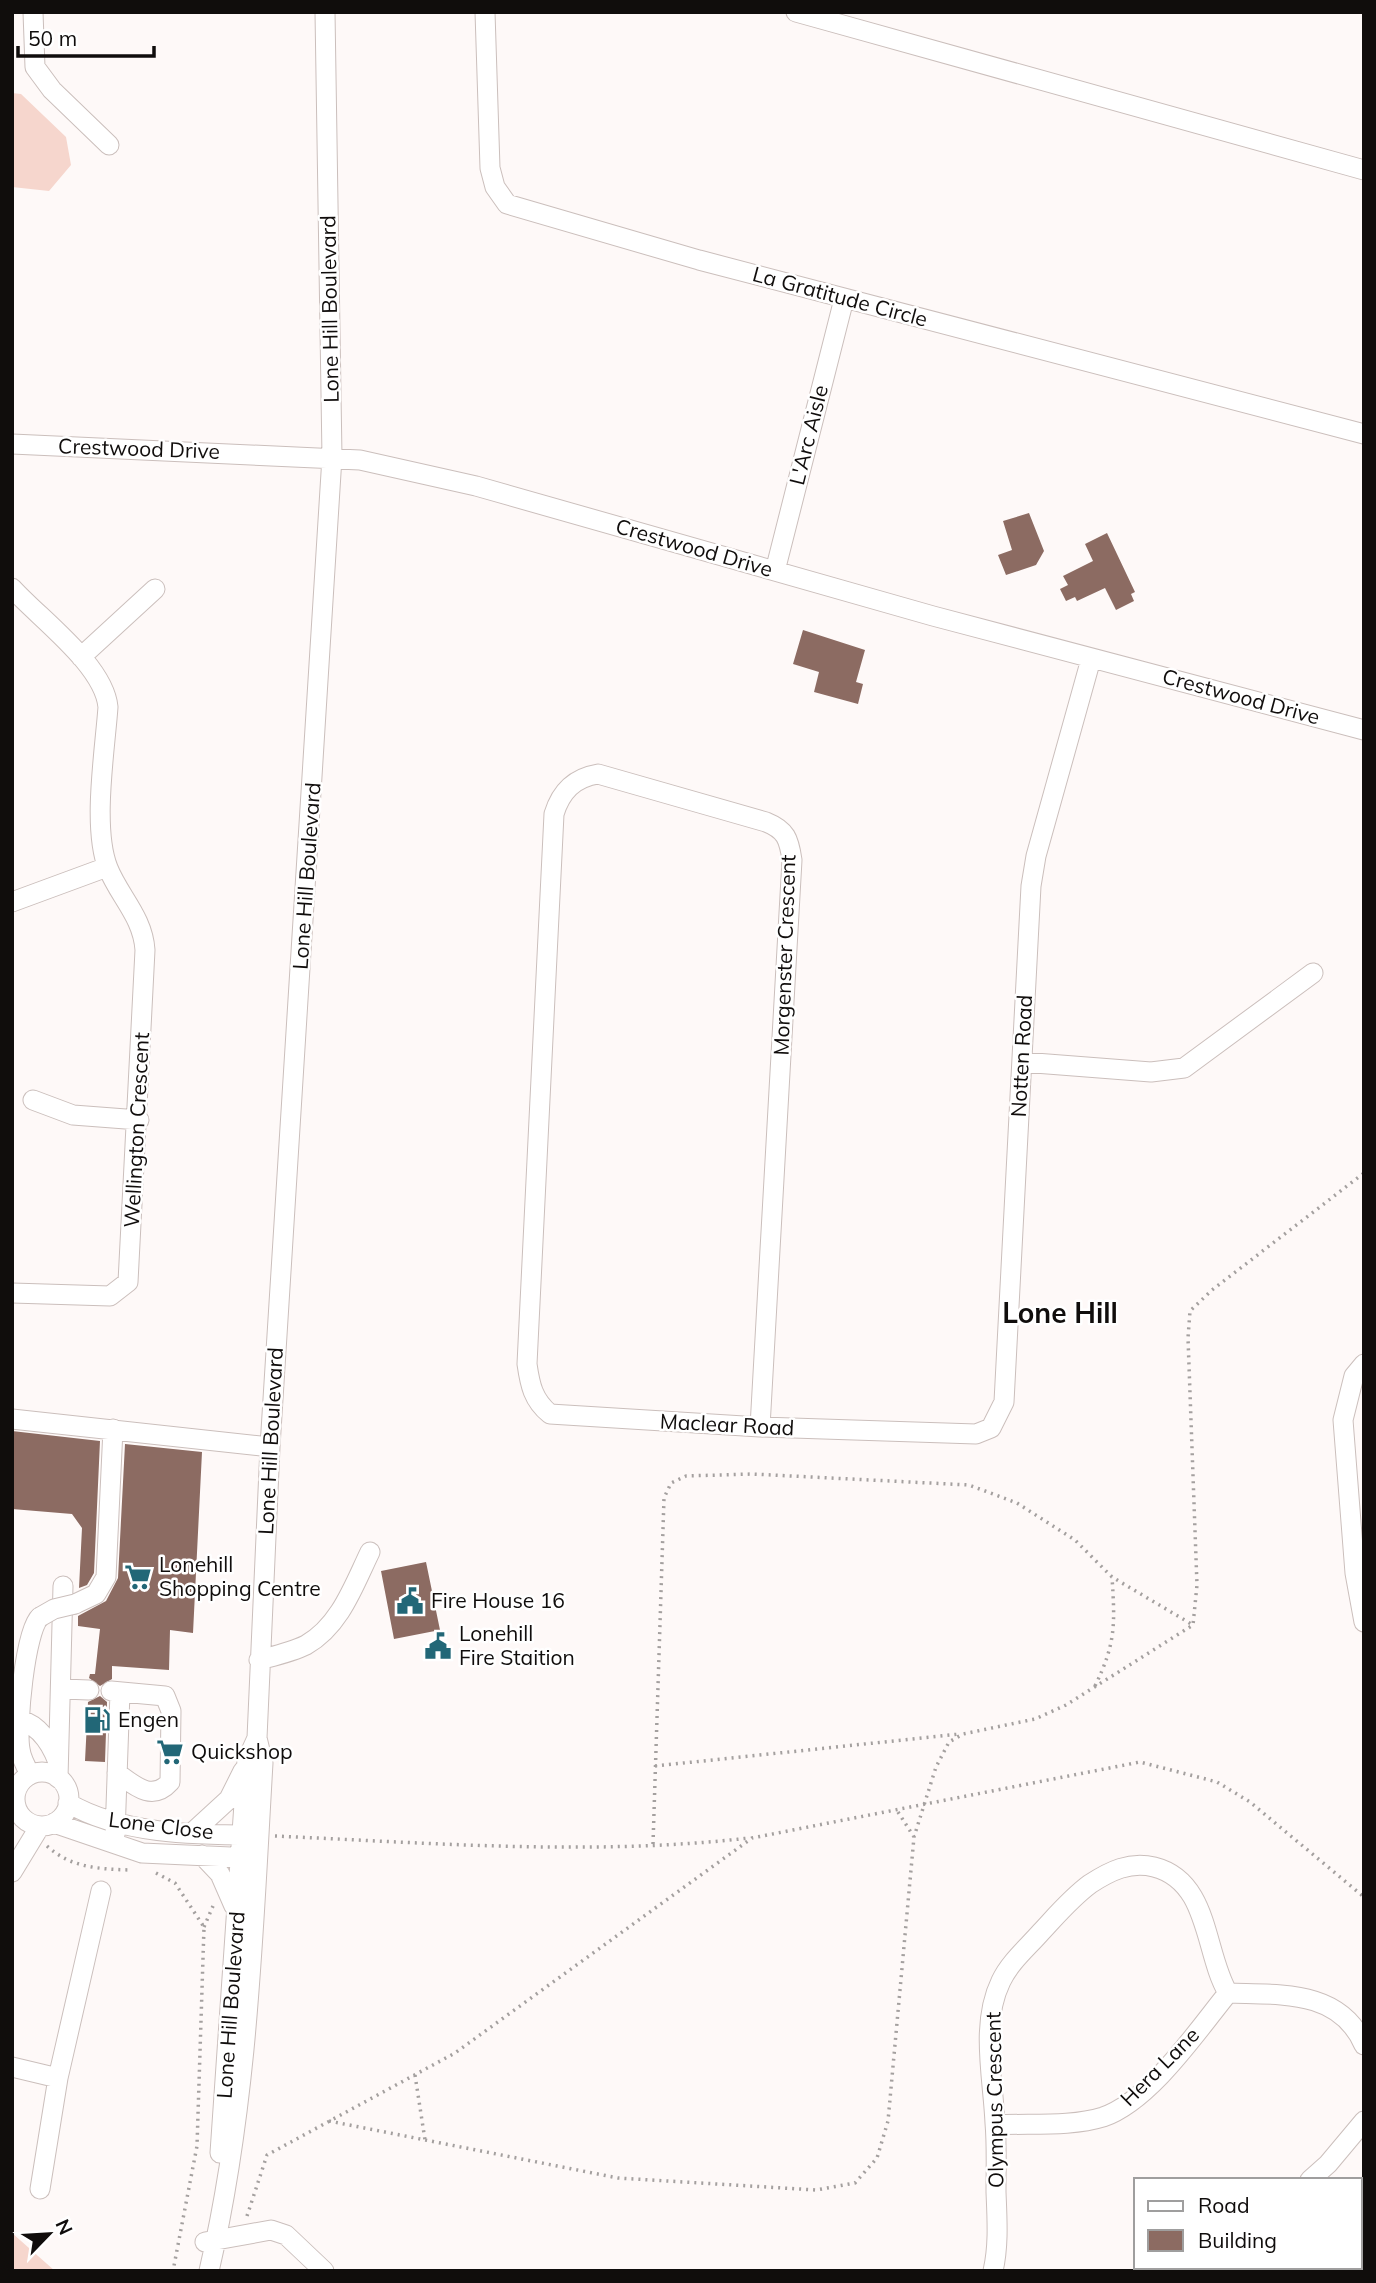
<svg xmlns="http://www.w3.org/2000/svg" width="1376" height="2283" viewBox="0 0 1376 2283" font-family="Mulish,sans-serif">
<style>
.green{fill:#f6d6cd}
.building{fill:#8c6b62}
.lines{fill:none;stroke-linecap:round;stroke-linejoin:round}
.minor-casing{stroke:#cbbfbc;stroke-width:21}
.path{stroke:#a4a09f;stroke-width:3.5;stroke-dasharray:2 5;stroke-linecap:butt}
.minor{stroke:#fff;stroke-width:19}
.minor-bridge-casing{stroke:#cbbfbc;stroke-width:21;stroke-linecap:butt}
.minor-bridge{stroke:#fff;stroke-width:19}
.labels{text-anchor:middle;stroke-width:5;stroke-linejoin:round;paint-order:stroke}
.street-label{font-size:21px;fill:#100d0c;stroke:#fff}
.poi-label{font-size:21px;fill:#100d0c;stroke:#fff;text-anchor:start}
.district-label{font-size:28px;font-weight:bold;fill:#100d0c;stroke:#fff}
</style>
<rect width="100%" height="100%" fill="#fef9f8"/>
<!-- green -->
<path class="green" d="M12,93L21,94L66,137L71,165L49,191L12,187Z
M12,2233L55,2271H12Z"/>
<!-- building -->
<path class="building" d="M1029,513L1044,551L1036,565L1006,575L998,555L1012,550L1003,521Z
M1107,533L1135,592L1131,594L1134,601L1116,610L1105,588L1077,601L1075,597L1066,601L1060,589L1068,585L1063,576L1093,561L1085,544Z
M803,630L865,650L856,682L863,684L858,704L814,692L819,672L793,664Z
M12,1431L100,1441L94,1573L87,1585L79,1588L82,1528L72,1514L12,1509Z
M125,1444L202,1452L193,1633L170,1630L169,1670L112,1666V1679L100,1686L89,1678L90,1674H95L100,1629L78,1626V1616L106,1601L118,1578Z
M426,1562L440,1630L394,1639L381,1571Z
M100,1696L107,1702L105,1762L85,1761L88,1702Z"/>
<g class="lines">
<defs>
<path id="minor" d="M33,12L35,67L52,90L109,145
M485,12L490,168L495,187L507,204L699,260L1364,434
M796,12L1364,170
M12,444L360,460L476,486L933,616L1364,730
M775,571L844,299
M12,588C40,619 104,665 108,707C105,750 92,828 108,868C119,896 143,917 145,950L128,1282L110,1296L12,1293
M81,657L155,589
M12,902L107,867
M1022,1062L1151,1072L1184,1068L1313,973
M33,1100L73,1115L139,1120
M1364,1364L1354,1376L1343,1420L1355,1573L1364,1622
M12,1419L270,1447
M760,1427L792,860C789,839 786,830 766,822L598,774C574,778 561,791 554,814L527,1364C530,1385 533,1400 550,1414L760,1427L976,1434L991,1428L1004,1402L1031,886L1036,856L1091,659
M75,1604L96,1594L106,1577L113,1429
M259,1660C274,1656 292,1652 306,1645C340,1626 354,1585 370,1552
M63,1689L89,1690
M111,1691L165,1696L171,1711L170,1782C152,1802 135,1786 117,1773
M12,1718C36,1721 50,1741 58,1762
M15 1799a27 27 0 1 1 54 0a27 27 0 1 1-54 0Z
M30,1774C26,1767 21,1758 20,1749C16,1728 25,1630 40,1617
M58,1778L63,1586
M68,1803C121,1834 193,1835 254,1835
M54,1823L142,1853L253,1858
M193,1832L229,1799L243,1771
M115,1835L120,1692
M202,1855L220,1874L234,1906
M12,1872L40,1826
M12,2067L58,2078L40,2189
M58,2078L101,1891
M996,2125C1029,2123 1071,2127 1103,2117C1150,2101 1197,2031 1228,1993
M220,2153L247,1760L257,1738
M1310,2180L1328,2164L1364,2121
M205,2242L271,2230L286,2235L324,2271
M209,2271C248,2104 253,1933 263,1763L257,1738L270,1447L332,457L325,12
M993,2271C999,2245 997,2218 996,2192C996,2169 997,2146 995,2123C993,2077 980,2024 1001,1981C1010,1962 1027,1948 1041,1932C1056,1916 1071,1898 1090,1884C1110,1871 1130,1861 1154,1867C1210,1881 1204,1953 1228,1993C1279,1995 1340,1989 1364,2045
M1192,2271V2267
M1361,2271L1364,2268"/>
</defs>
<!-- minor casing -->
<use href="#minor" class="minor-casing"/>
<!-- path -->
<path class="path" d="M1095,1686C1116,1643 1115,1624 1112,1577
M655,1766L960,1734
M898,1812L914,1837
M275,1836C432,1843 593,1856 749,1838
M653,1844L664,1498L671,1483L686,1476L752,1474L969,1485L1017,1503L1075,1540L1112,1577L1193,1625
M47,1846C71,1868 99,1869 131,1870
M156,1873L175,1883L204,1927L197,2146L173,2271
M204,1927L213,1906
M415,2075L425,2140
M329,2121L618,2178L816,2190L855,2183L877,2158L888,2121L914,1837L936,1767L949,1742L963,1734L1035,1719L1066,1705L1193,1625L1197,1585L1188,1338L1190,1311L1212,1290L1364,1173
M247,2216L267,2155L455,2053L752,1838L1140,1762L1217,1782L1250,1802L1364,1897"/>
<!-- minor -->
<use href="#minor" class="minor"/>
<defs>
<path id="minor-bridge" d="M40,1617L54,1609L75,1604"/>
</defs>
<!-- minor-bridge casing -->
<use href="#minor-bridge" class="minor-bridge-casing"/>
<!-- minor-bridge -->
<use href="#minor-bridge" class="minor-bridge"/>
</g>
<!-- icons -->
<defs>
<symbol id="supermarket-bare" viewBox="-9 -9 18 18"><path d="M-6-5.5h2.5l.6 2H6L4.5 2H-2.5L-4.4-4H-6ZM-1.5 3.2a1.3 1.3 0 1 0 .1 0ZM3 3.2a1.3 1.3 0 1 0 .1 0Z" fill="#226777" stroke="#fff" stroke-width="2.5" paint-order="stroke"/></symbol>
<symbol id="civic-bare" viewBox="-9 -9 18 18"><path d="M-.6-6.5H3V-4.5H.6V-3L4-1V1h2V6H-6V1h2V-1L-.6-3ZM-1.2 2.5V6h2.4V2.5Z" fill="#226777" stroke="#fff" stroke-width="2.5" paint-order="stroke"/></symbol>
<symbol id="fuel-bare" viewBox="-9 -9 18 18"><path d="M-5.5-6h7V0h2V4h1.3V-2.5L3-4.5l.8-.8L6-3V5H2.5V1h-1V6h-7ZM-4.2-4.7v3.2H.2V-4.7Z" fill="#226777" stroke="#fff" stroke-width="2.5" paint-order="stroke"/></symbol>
</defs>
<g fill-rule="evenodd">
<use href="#supermarket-bare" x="119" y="1558" width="38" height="38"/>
<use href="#civic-bare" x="391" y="1582" width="38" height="38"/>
<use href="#civic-bare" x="419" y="1627" width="38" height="38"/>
<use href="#fuel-bare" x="78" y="1701" width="38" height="38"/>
<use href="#supermarket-bare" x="151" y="1733" width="38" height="38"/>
</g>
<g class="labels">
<!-- street labels -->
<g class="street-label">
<text transform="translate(840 297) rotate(15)" y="7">La Gratitude Circle</text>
<text transform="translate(330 309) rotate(-91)" y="7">Lone Hill Boulevard</text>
<text transform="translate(809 435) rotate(-76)" y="7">L'Arc Aisle</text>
<text transform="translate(139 449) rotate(2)" y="7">Crestwood Drive</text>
<text transform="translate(694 548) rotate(16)" y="7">Crestwood Drive</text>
<text transform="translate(1241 697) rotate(15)" y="7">Crestwood Drive</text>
<text transform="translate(307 876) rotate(-86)" y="7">Lone Hill Boulevard</text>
<text transform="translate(785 955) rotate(-88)" y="7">Morgenster Crescent</text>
<text transform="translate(1022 1056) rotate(-87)" y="7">Notten Road</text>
<text transform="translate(137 1130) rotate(-87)" y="7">Wellington Crescent</text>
<text transform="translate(727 1425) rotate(3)" y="7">Maclear Road</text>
<text transform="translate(271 1441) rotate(-87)" y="7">Lone Hill Boulevard</text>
<text transform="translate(161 1826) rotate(7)" y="7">Lone Close</text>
<text transform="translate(231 2005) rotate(-86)" y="7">Lone Hill Boulevard</text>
<text transform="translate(1160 2067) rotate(-45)" y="7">Hera Lane</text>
<text transform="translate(995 2100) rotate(-91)" y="7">Olympus Crescent</text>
</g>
<!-- poi labels -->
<g class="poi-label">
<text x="159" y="1572">Lonehill<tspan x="159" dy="24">Shopping Centre</tspan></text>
<text x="431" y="1608">Fire House 16</text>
<text x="459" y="1641">Lonehill<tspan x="459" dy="24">Fire Staition</tspan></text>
<text x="118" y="1727">Engen</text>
<text x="191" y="1759">Quickshop</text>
</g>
<!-- district labels -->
<g class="district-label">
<text x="1060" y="1323">Lone Hill</text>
</g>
</g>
<!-- border -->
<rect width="1376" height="2283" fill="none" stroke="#100d0c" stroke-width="28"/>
<!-- legend -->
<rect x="1134" y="2178" width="228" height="91" fill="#ffffff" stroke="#9f9e9e" stroke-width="2"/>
<rect x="1148" y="2201" width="35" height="10" fill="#ffffff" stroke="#9f9e9e" stroke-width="2"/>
<text x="1198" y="2213" font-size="21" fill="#100d0c">Road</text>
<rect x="1148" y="2230" width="35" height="21" fill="#8c6b62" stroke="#9f9e9e" stroke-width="2"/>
<text x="1198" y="2248" font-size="21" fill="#100d0c">Building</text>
<!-- north arrow -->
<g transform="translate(49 2234) rotate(65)" stroke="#ffffff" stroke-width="5" paint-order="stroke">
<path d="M0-5L12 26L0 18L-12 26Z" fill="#100d0c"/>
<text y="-10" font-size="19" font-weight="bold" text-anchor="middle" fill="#100d0c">N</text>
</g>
<!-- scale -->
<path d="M18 46v10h136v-10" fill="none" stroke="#100d0c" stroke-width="3.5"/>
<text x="28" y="46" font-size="21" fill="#100d0c" stroke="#ffffff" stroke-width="5" paint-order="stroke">50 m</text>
</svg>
